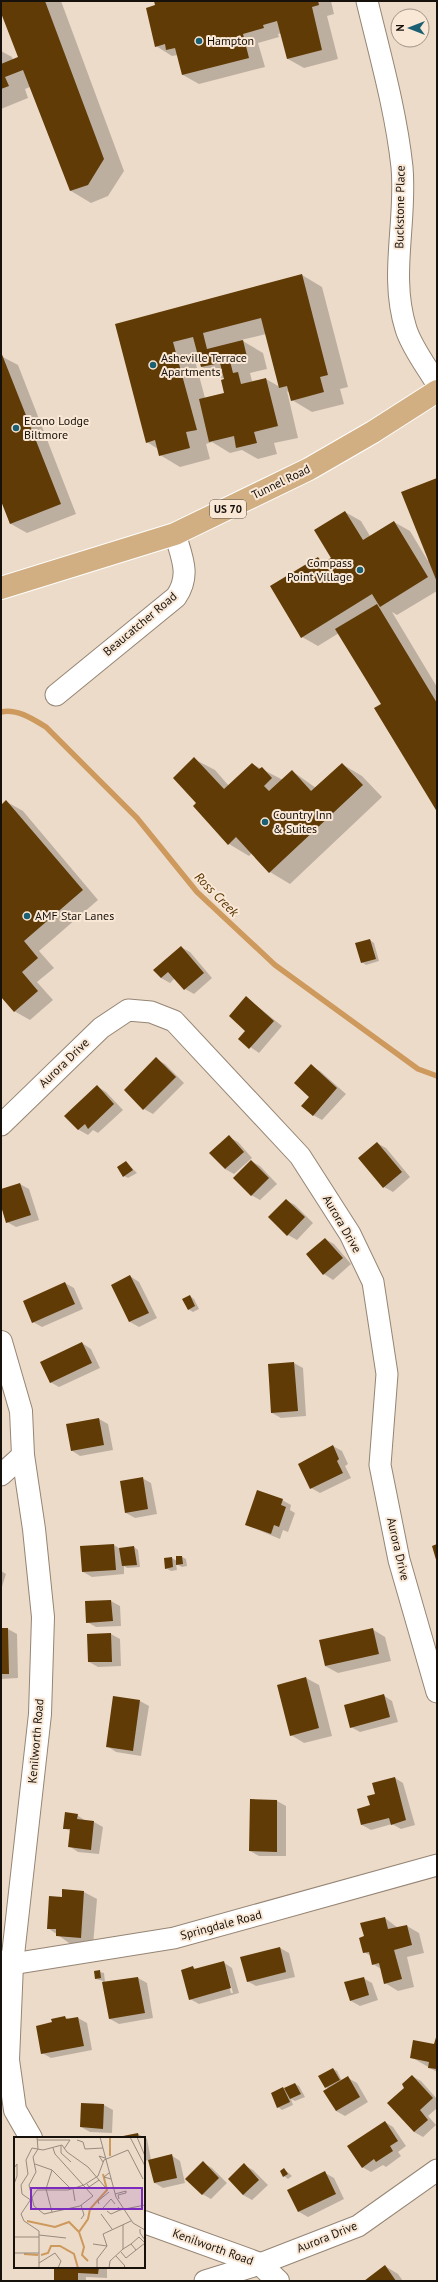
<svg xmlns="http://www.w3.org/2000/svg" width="438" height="2282" viewBox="0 0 438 2282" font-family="'PT Sans',sans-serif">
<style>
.shadow{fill:#0003;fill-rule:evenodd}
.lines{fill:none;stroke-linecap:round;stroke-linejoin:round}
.stream{stroke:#ce995c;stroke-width:5.5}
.building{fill:#603b06}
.minor-casing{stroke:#958574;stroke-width:23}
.tertiary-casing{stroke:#958574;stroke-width:24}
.primary-casing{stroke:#fff;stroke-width:24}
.minor{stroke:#fff;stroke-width:21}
.tertiary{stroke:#fff;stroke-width:22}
.primary{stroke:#d2af82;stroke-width:22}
.poi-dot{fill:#1b6072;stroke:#fae8d6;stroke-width:1.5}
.labels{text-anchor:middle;stroke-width:4;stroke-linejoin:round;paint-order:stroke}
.shield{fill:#fae8d6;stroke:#5b5248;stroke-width:1}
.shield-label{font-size:11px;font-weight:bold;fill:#17110b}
.poi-label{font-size:12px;fill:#17110b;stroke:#fae8d6;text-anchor:start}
.street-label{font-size:12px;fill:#17110b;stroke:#fae8d6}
.water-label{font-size:13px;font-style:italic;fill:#593502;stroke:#fae8d6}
.inset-river{fill:none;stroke:#ce995c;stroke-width:2}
.inset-road{fill:none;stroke:#978a7d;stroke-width:1}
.view{fill:#7b2cbf;fill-opacity:0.15;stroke:#7b2cbf;stroke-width:2}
.inset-edge{fill:none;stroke:#17110b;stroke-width:2}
</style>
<rect width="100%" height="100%" fill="#eddbc9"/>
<!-- shadow -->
<path class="shadow" d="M1,1H61L124,171L108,196L91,203L71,191L30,87L25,89L28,98L1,109V51L12,57L13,60L19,58L1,11Z
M155,1H331L334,14L327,16L338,59L304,68L288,59L282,33L278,34L279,37L258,43L265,67L199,84L183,75L178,55L172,56L156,46Z
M302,275L322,287L348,387L340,389L344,404L312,412L292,400L290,393L287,391L298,438L274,443L277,454L258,459L242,450L230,453L212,442L206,444L210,459L180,467L160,455L158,449L147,442L116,325ZM266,334L280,387L266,379L252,381L250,373L267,369L263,353L241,340ZM198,352L202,367L222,378H225V393L205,398L193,353Z
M1,356L18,365L76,514L27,533L11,524L1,498Z
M437,479V591L397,615L392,612L437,687V810L375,708L382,704L339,633L318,646L302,637L318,558L326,562L332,559L345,512L361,521L370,536L394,522L410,531L428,561Z
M194,759L215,770L229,786L252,764L283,780L292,771L316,788L342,764L362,776L382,797L290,884L270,872L252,853L249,856L229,844L194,806L198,803Z
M7,802L23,811L98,900L39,951L54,968L37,982L53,1000L30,1020L14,1011L1,995V806Z
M370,940L374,943L379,961L366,965L362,962Z
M181,947L190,952L212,978L194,994L185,989L175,978L170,983L161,978L154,970Z
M247,998L282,1026L259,1053L239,1039L247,1030Z
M156,1059L165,1064L184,1083L153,1114L144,1109Z
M311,1066L320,1071L346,1094L322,1120L313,1115L311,1097Z
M97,1086L106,1092L123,1110L98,1133L93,1130L88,1135L79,1130L66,1116Z
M229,1137L238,1142L252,1158L234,1174L225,1169Z
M377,1143L386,1148L410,1177L393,1192L384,1187Z
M251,1161L260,1166L277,1184L260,1200L251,1195Z
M126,1162L137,1173L128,1178L124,1176Z
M20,1184L29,1189L39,1220L16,1227L7,1222L1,1202V1190Z
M286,1200L295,1205L313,1223L297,1240L288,1235Z
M325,1239L334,1244L351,1264L333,1280L324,1274L307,1255Z
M130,1276L139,1282L157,1318L139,1327L130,1322L112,1285Z
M65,1283L74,1288L83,1309L42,1327L33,1322Z
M190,1296L194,1299L199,1309L193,1312L188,1309Z
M82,1343L91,1349L100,1368L59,1387L50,1382Z
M294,1363L303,1368L306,1416L281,1418L272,1413Z
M99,1419L108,1424L113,1450L80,1456L71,1450Z
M333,1446L342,1451L348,1464L345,1466L351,1478L320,1493L311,1488Z
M142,1478L151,1483L157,1514L135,1518L126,1513Z
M282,1500L291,1505L290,1510L295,1513L288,1532L283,1530L280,1539L246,1525Z
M114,1545L120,1549L134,1547L138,1550L140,1567L127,1568L124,1566V1574L92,1577L83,1572Z
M182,1557L186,1559L187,1566L182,1567L176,1564L177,1570L171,1571L166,1568L172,1558L177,1561Z
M1,1571L6,1574L1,1590Z
M111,1601L120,1606L121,1626L96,1627L87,1622L86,1602Z
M1,1629H8L17,1634L18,1678L1,1679Z
M372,1629L385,1637L391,1661L338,1673L325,1666Z
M111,1634L120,1639L121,1666L98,1667L89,1662Z
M306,1678L319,1685L332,1736L304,1743L291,1735Z
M383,1695L392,1701L398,1722L360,1732L351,1727Z
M140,1701L149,1706L141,1756L116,1752L107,1746Z
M395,1778L403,1783L415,1825L401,1829L392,1824L371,1830L362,1825L376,1795Z
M251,1800L277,1801L286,1806V1856H259L250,1851Z
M77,1815L86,1821L94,1822L103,1827L99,1854L78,1852L69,1846L70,1831L64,1828Z
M63,1890L84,1892L97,1899L93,1945L69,1943L48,1928L62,1898Z
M385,1918L398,1928L407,1926L419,1933L424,1953L407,1957L414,1987L398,1991L385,1983L381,1969L373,1964L371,1956L364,1952L365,1937Z
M280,1948L289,1953L295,1977L256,1986L247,1981Z
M223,1962L232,1968L239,1993L199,2004L190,1999L193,1967L197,1970ZM224,1968H226L233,1993H231Z
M95,1971L104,1973L105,1982L138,1978L147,1983L153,2018L119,2024L110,2019L103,1981L96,1979Z
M363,1978L372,1983L378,2000L360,2006L351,2001Z
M65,2017L70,2020L78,2018L87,2023L92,2050L51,2058L42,2053L53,2023Z
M437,2035V2072L411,2057L435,2045Z
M333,2069L337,2071L342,2081L348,2078L357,2083L368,2102L345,2116L336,2111L329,2089L326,2087Z
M412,2076L421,2081L437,2099V2108L428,2116L436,2125L423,2137L414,2132L405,2088Z
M295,2084L299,2086L305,2097L295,2101L291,2099L293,2105L282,2110L278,2107L283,2088L287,2090Z
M104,2105L113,2110L112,2133L90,2132L81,2127Z
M385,2122L393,2127L406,2146L398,2152L401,2156L386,2167L383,2165L371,2172L362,2167Z
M138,2134L147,2139L151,2160L171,2155L180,2161L185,2183L163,2188L155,2183L149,2160L144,2161V2138H119Z
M203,2163L212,2168L227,2183L211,2199L202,2194Z
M244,2165L253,2170L268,2185L252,2200L243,2195L229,2179Z
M284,2169L292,2176L288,2179L284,2176Z
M325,2173L334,2178L344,2199L308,2217L299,2212Z
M385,2266L398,2274L403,2281H366Z
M55,2267H107V2278L86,2277V2281H55Z"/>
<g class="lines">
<!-- stream -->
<path class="stream" d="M1,712C16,708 33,719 46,727L137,818L197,892L275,965L418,1069L437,1076"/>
</g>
<!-- building -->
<path class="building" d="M1,1H45L104,159L88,185L70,191L23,70L5,77L9,86L1,89V64L18,57L1,13Z
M154,1H318L319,5L312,7L322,50L287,59L277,21L263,25L264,28L243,34L249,58L182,75L175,48L166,50L165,44L155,47L146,8L155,5Z
M302,274L328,375L320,377L324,392L291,401L287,386L279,388L261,318L203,333L207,349L243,340L247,357L230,361L233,373L238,372L241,384L266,378L278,426L254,432L257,443L236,448L234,436L209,442L199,399L224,393L221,380L224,379L220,363L201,367L193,337L173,342L197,430L186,432L190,448L159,456L155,440L146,443L115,324Z
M1,352L61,504L10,524L1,501Z
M437,478V582L401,492Z
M345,511L363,540L394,521L428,577L380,607L372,594L301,638L270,586L318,557L322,563L331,558L314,530Z
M377,604L437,703L436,810L374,708L381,704L335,629Z
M194,757L224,789L252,763L259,769L262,767L272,778L264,786L269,791L292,770L311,791L342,763L363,785L269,873L236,837L228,845L193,806L196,803L173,778Z
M6,800L83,890L24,941L38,958L22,972L38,991L14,1012L1,997V805Z
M370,939L376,959L361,963L355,943Z
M181,946L204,973L184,990L168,972L161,978L153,970Z
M246,996L274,1021L249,1049L238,1039L245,1031L229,1016Z
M156,1057L176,1077L143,1110L124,1090Z
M311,1064L337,1088L313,1116L301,1106L309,1097L294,1083Z
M97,1085L114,1104L88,1129L85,1124L78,1130L64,1116Z
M229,1135L244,1152L225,1169L209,1153Z
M377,1142L402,1172L383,1188L358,1158Z
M251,1160L269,1178L251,1196L233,1178Z
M126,1161L133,1170L123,1177L117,1167Z
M20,1183L31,1215L6,1223L1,1206V1189Z
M286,1199L305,1217L287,1236L268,1217Z
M325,1238L343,1258L323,1275L306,1254Z
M130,1275L149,1313L129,1322L111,1285Z
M65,1282L75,1304L32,1323L23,1301Z
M190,1295L195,1306L188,1310L182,1299Z
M82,1342L92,1363L50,1383L40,1362Z
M294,1362L298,1411L271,1413L268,1364Z
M99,1418L104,1445L71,1451L66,1424Z
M333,1445L339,1459L337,1461L343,1473L310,1489L298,1464Z
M143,1477L148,1509L125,1513L120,1481Z
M257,1490L283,1499L281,1505L286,1507L279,1527L274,1525L271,1534L245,1525Z
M114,1544L116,1570L82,1572L80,1546Z
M437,1544V1563L432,1546Z
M134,1546L137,1565L122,1566L119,1548Z
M176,1556H182L183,1564L176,1565Z
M172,1557L173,1567L165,1569L164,1558Z
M111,1600L113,1621L86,1623L85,1601Z
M1,1628H8L9,1674H1Z
M373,1628L379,1654L325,1666L319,1640Z
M111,1633L112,1662H88L87,1634Z
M306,1677L319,1728L290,1736L277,1685Z
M384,1694L390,1717L350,1728L344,1705Z
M113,1696L140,1700L133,1751L106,1747Z
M395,1777L406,1820L391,1825L389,1818L361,1825L357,1809L370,1805L367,1796L375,1794L372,1783Z
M250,1799L277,1800V1852L249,1851Z
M65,1812L78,1814L77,1819L94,1821L91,1850L68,1847L70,1829H63Z
M62,1889L84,1891L81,1938L56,1936V1929H47L49,1896L62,1897Z
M385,1917L388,1929L407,1925L412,1945L394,1950L402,1979L384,1984L379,1963L372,1965L369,1952L363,1953L359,1938L364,1936L360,1923Z
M280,1947L286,1972L247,1982L240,1957Z
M224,1961L231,1988L189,2000L181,1970L193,1966L194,1969Z
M100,1970L101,1978L95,1979L94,1971Z
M138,1977L145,2013L109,2019L102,1982Z
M364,1977L369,1995L350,2001L344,1982Z
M65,2016L66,2019L78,2017L84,2046L41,2054L36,2026L52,2022L51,2019Z
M437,2034V2069L428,2068L429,2062L410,2058L413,2040L434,2044Z
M333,2068L340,2080L325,2088L318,2076Z
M412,2075L433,2098L420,2110L428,2120L414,2132L387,2103L404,2088L402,2084Z
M348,2076L360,2097L336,2111L323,2091Z
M295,2083L301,2094L290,2099L284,2088Z
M283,2087L290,2102L277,2108L271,2093Z
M81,2103L104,2104L103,2129L80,2127Z
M385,2121L398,2141L390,2146L393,2151L376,2162L374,2159L362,2168L347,2146Z
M138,2133L139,2138H118V2137Z
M172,2154L177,2178L154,2183L148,2160Z
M203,2161L219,2178L202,2195L185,2179Z
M244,2163L259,2180L243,2195L228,2179Z
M284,2168L288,2174L283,2177L280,2171Z
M325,2171L336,2194L298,2212L287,2190Z
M385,2265L396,2281H364Z
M54,2267H99L98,2274L78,2273V2281H54Z"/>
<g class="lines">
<defs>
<path id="minor" d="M367,1C380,55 396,111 402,167C407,221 389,276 406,329C412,348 427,367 437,384
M56,695L176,597C191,575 182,558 175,534
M1,1125L101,1028L128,1010L151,1012L174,1021L300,1156L350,1234L373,1282L387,1374L380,1465L399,1560L437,1692
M1,1475L23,1455
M1,1961L12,1964L174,1938L437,1865
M205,2281L260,2264L358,2226L437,2170"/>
<path id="tertiary" d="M1,1342L21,1411L23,1455L34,1529L43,1617L40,1714L12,1964L8,2060L15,2110L31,2138
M144,2222L260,2264L278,2281"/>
<path id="primary" d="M1,588L175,534L309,469L373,432L437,391"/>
</defs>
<!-- minor casing -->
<use href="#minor" class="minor-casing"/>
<!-- tertiary casing -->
<use href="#tertiary" class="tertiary-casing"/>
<!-- primary casing -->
<use href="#primary" class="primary-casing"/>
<!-- minor -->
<use href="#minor" class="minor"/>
<!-- tertiary -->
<use href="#tertiary" class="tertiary"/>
<!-- primary -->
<use href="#primary" class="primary"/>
</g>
<!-- markers -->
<g class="poi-dot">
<circle cx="199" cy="41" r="4"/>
<circle cx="153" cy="365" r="4"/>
<circle cx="16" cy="428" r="4"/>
<circle cx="360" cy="570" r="4"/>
<circle cx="265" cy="822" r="4"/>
<circle cx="27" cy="916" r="4"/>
</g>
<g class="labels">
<!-- shield labels -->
<rect class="shield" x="210" y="500" width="36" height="18" rx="3"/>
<g class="shield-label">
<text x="228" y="513">US 70</text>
</g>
<!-- poi labels -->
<g class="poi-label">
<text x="207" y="45">Hampton</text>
<text x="161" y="362">Asheville Terrace<tspan x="161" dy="14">Apartments</tspan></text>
<text x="24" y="425">Econo Lodge<tspan x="24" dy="14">Biltmore</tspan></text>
<text x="352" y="567" text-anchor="end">Compass<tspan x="352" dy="14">Point Village</tspan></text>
<text x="273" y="819">Country Inn<tspan x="273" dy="14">&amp; Suites</tspan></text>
<text x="35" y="920">AMF Star Lanes</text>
</g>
<!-- street labels -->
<g class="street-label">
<text transform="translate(400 207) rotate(-89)" y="4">Buckstone Place</text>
<text transform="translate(281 482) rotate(-26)" y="4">Tunnel Road</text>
<text transform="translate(140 624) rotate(-40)" y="4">Beaucatcher Road</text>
<text transform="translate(64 1063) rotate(-44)" y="4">Aurora Drive</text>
<text transform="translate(342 1224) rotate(60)" y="4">Aurora Drive</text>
<text transform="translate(398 1549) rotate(77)" y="4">Aurora Drive</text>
<text transform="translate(36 1741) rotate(-85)" y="4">Kenilworth Road</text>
<text transform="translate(221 1925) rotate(-15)" y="4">Springdale Road</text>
<text transform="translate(327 2237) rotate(-22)" y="4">Aurora Drive</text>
<text transform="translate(213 2247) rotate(20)" y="4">Kenilworth Road</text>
</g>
<!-- water labels -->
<g class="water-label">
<text transform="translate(217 894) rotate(45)" y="5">Ross Creek</text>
</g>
</g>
<!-- overview -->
<g transform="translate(14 2137)">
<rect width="131" height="131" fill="#eddbc9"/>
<path class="inset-river" d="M96,0V19M13,84L41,90L55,85L65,95M10,117L24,118M27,118L34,116L37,109H46L60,117L64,131M74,124L68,118L70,110L65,95L74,82L76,72L93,53L89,37"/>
<path class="inset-road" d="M23,0L24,12M86,0L102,60L119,86L131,93M116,0L131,29M123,0L131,19M23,3H56L50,12M63,3L69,5L71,12L89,11M47,9V16L57,25M24,12L19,20L22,35L15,48L20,69L30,77L66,69L79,59L41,17L39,11M89,25L85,19L91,21M21,27L38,33L57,52M0,31L3,27V39L0,47M38,33L32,52L38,75M95,36L90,40L97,42M73,47L75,50L85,43M59,52L61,64M101,57L112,54V56L104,58L105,62M18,64L8,57L7,48L14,37L12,23L18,11L29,13L48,8L53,15L74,30L91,50M85,67L84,64L95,55M104,70L106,73L131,68M89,71L97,62L101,67M93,74L97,77L106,73M87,77L98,92M67,82L70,78L67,68M126,92V96L131,103M25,98L52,101M0,100H25M79,107L93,109M117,107L125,100L131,106M109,112V88M107,115L112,121L131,106M0,116H25M102,119L111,129L109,131M25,126L41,116L47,124L44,131M25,131V94L10,84L7,77L23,53H54L70,48L84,39L90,23L114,13L129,42M83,131V122L93,109L89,97L117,84M95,131L96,124L109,112L117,107L122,113"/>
<path class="view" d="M17,51H128V72H17Z"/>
<rect width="131" height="131" class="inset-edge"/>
</g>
<!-- border -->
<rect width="438" height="2282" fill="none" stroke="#17110b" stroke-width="4"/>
<!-- north arrow -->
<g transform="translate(410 28) rotate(270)"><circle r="19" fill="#fae8d6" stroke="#9f9285"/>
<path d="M0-3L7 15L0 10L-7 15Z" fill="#1b6072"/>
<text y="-6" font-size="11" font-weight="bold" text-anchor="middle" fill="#17110b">N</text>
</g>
</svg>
